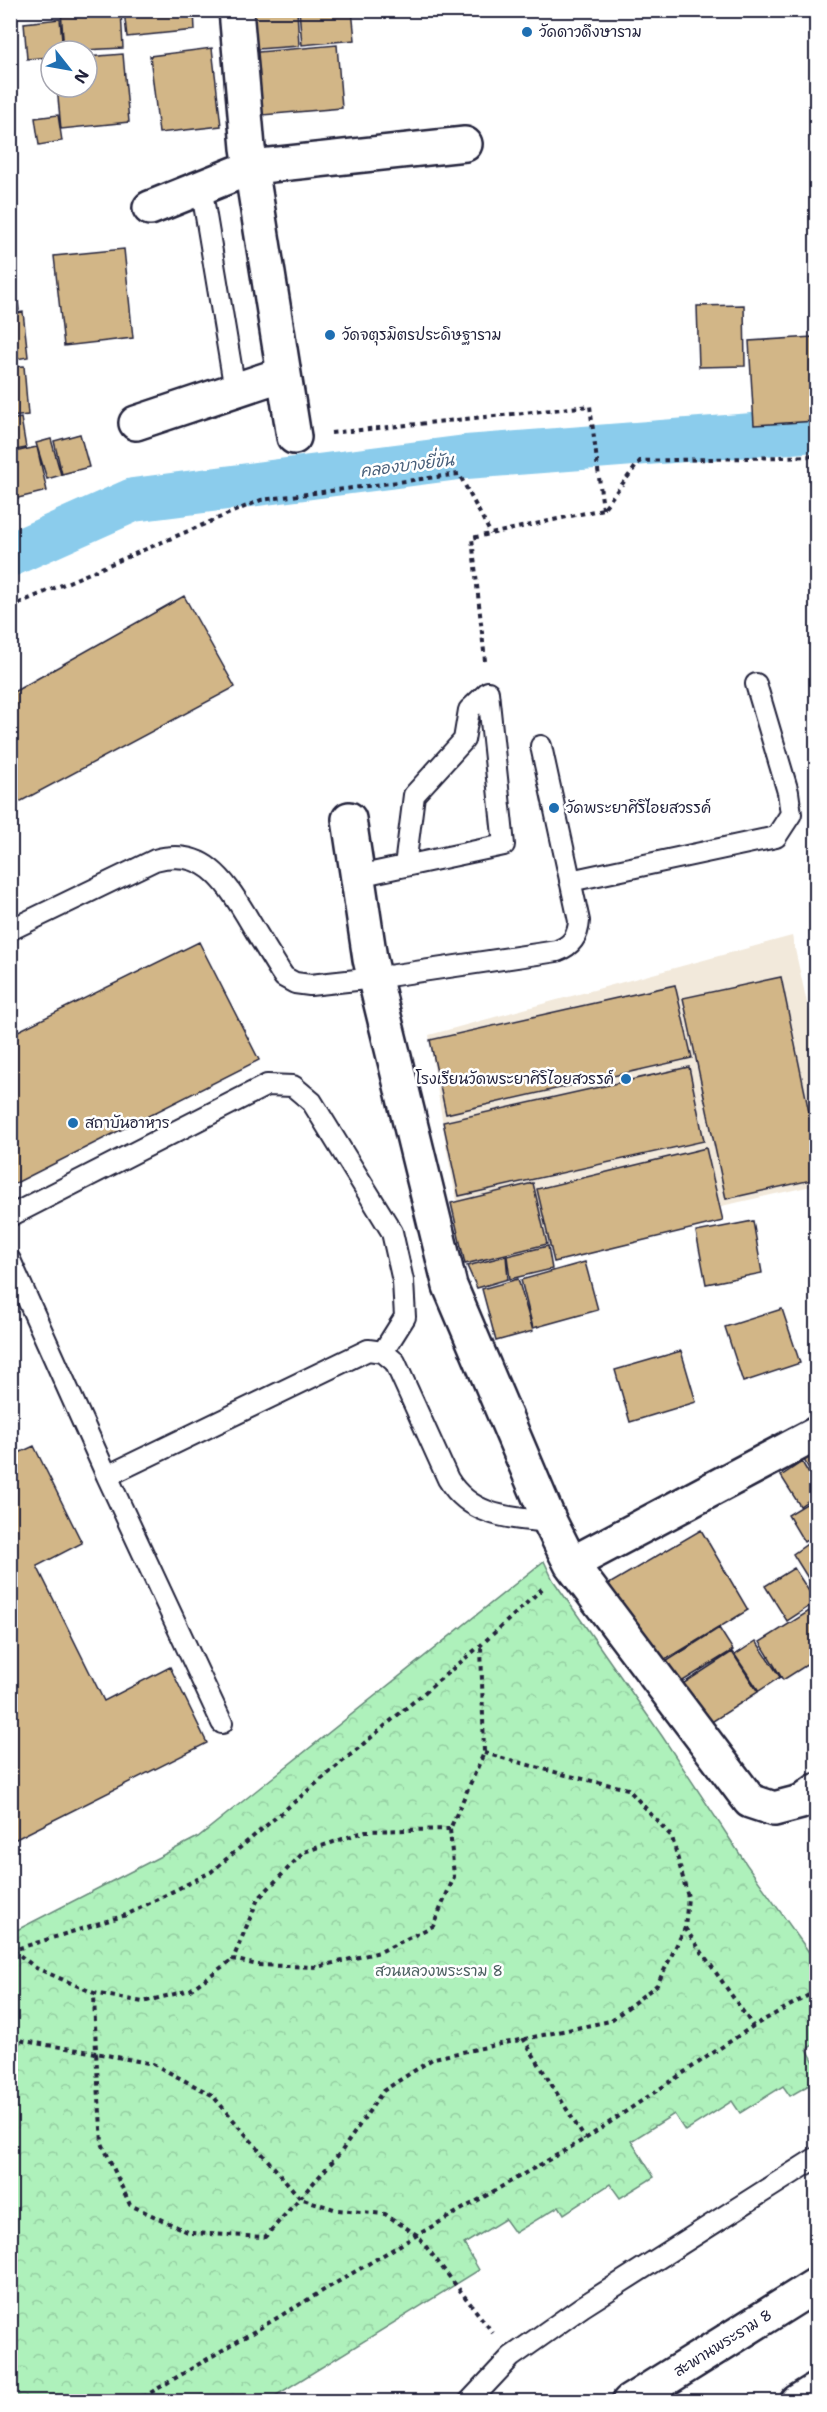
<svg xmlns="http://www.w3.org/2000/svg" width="827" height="2412" viewBox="0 0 827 2412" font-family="'Shantell Sans','Playpen Sans Thai',sans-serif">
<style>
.built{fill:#f2e9db}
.park{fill:url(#park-crowns);stroke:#688a7b;stroke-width:1.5}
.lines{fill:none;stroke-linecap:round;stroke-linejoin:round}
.canal{stroke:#8bccec;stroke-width:44}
.building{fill:#d2b687;stroke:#22223b;stroke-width:1.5}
.lane-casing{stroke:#22223b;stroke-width:24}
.street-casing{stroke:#22223b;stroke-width:38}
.secondary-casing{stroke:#22223b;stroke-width:38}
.path{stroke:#22223b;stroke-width:4;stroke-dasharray:4.5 4.5;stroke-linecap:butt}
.lane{stroke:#fff;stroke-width:20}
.street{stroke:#fff;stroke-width:33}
.secondary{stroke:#fff;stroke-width:33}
.poi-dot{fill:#1f6fb2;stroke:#fff;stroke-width:2}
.labels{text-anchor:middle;stroke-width:5;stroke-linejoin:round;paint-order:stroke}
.poi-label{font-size:15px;fill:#22223b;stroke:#fff;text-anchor:start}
.park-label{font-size:15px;fill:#4c6061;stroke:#fff}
.street-label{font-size:15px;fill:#22223b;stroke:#fff}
.water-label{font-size:16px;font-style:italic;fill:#475e79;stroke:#fff}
</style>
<defs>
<pattern id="park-crowns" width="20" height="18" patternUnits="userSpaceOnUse" patternTransform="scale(1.5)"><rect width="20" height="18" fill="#aef1bb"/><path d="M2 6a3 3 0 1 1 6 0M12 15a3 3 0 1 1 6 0" fill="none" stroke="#95cea2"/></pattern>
</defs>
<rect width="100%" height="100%" fill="#fff"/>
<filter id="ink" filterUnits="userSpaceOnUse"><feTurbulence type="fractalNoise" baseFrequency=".0167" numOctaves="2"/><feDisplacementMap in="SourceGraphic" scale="12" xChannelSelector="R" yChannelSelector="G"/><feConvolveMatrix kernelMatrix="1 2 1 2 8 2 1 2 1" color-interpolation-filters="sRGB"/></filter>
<g filter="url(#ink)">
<!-- built -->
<path class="built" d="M792,936L816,1043V1185L596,1234L470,1267L447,1151L429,1035Z"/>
<!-- park -->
<path class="park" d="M544,1561L553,1580L662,1736L747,1865L816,1962V2043L807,2049L816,2066V2081L790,2096L783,2086L740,2113L732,2101L685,2131L674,2114L631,2141L654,2177L620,2198L610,2184L564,2214L559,2206L515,2233L505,2219L464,2244L479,2270L267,2401H11V1933L198,1837Z"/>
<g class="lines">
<!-- canal -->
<path class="canal" d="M10,555L133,500L466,457L816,430"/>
</g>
<!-- building -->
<path class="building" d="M61,10H121L123,48L64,51Z
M124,10H194L195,30L127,37Z
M249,10H297L299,46L245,50Z
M299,10H352L355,40L302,45Z
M10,17L13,73L10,74Z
M60,19L63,51H51V57L27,59L24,23Z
M337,45L342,108L251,116L246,53Z
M212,48L221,126L159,133L150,56Z
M123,54L129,122L61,129L57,87H87V57Z
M10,88H16L15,145H10Z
M58,115L62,141L39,145L35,118Z
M124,249L133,338L64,346L54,256Z
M10,260H13L19,310L10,311Z
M744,305L745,366L699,367L697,306Z
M23,312L28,357L10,360V314Z
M813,337L816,421L754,425L749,341Z
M24,366L28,415L10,417V367Z
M21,418L26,448L10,451V420Z
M80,434L89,467L62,474L54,441Z
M51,439L61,475L47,479L36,443Z
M37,447L47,491L10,500V453Z
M184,596L235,687L10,807V694Z
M199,942L259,1060L10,1186V1035Z
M781,977L816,1146V1179L726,1199L683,998Z
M675,985L692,1058L446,1114L430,1040Z
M689,1067L704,1141L459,1196L443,1122Z
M706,1148L723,1221L554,1262L537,1189Z
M533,1183L547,1244L465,1264L451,1203Z
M753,1221L762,1273L706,1284L696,1232Z
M548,1246L552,1269L510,1279L507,1256Z
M506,1256L508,1279L477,1288L467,1266Z
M585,1262L598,1310L533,1328L521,1280Z
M518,1279L533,1331L496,1341L482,1289Z
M782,1309L800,1363L743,1382L725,1327Z
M681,1351L696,1402L630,1422L615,1370Z
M34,1446L82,1543L37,1566L104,1701L170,1667L207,1743L10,1842V1457Z
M816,1448V1482L802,1456Z
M802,1462L816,1486V1495L800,1506L781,1476Z
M816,1498V1535L804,1542L788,1515Z
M701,1530L748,1610L657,1665L609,1584Z
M816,1538V1591L793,1554Z
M794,1568L816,1602L787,1621L765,1586Z
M814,1608L816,1612V1659L783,1680L760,1642Z
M719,1628L733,1650L678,1684L664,1663Z
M756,1641L780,1677L759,1691L735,1655Z
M732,1652L758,1692L707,1725L681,1685Z"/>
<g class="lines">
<defs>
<path id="lane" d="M201,186L235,390
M405,866L414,795L464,740L469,710L488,692
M358,876L504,845L488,692
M570,881L776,837L791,814L788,792L756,684
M10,930L155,860C203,847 224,879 246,915C257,934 269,953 280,971L284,977L295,983L310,985L375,978L557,951C571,946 578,937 579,921L541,746
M10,1216L267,1085L293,1086L312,1102L392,1232L403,1281L405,1317L383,1352
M10,1260L107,1476L368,1350L383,1352L395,1362L448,1479C471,1517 510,1518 550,1522
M107,1476L222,1723
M469,2402L511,2357L582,2307L816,2158"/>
<path id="street" d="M236,10L248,148L294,437
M150,208L252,167L465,144
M136,423L283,374
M349,819L370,959L450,1286L550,1522L571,1564L750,1801L774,1809L801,1802L816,1791
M571,1564L816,1434"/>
<path id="secondary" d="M629,2402L816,2285
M797,2402L816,2390"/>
</defs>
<!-- lane casing -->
<use href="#lane" class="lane-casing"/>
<!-- street casing -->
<use href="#street" class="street-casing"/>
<!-- secondary casing -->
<use href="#secondary" class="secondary-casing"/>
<!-- path -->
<path class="path" d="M331,433L590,406L603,509
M10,607L261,500L459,474L491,534
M485,661L472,538L603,509L640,461L816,456
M484,1753L566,1775L628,1789L672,1837L688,1897L685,1928L657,1985L610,2021L434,2058L383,2091L341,2152L265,2237L190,2233L130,2205L102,2143L96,2053L153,2064L212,2095L300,2198L337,2210L385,2214L417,2235L493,2333
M450,1829L366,1831L304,1852L258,1899L233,1959L257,1965L317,1967L380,1952L433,1926L454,1877L450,1829L484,1753L481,1645
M685,1928L753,2026
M13,1950L36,1968L94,1993
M10,1951L126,1915L211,1872L481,1645L543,1588
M523,2038L585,2139
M12,2039L96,2053L94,1993L143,2002L190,1990L233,1959
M135,2402L417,2235L585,2139L753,2026L809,1995"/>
<!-- lane -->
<use href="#lane" class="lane"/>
<!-- street -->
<use href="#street" class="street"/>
<!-- secondary -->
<use href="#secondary" class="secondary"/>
</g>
</g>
<!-- markers -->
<g class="poi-dot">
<circle cx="527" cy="32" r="6"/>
<circle cx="330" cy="335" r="6"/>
<circle cx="554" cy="808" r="6"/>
<circle cx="626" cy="1079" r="6"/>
<circle cx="73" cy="1123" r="6"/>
</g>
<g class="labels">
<!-- poi labels -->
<g class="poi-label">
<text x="539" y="37">วัดดาวดึงษาราม</text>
<text x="342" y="340">วัดจตุรมิตรประดิษฐาราม</text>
<text x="566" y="813">วัดพระยาศิริไอยสวรรค์</text>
<text x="614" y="1084" text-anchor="end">โรงเรียนวัดพระยาศิริไอยสวรรค์</text>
<text x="85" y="1128">สถาบันอาหาร</text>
</g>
<!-- park labels -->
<g class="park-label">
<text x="439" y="1976">สวนหลวงพระราม 8</text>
</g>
<!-- street labels -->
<g class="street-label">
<text transform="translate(723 2343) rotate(-32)" y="5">สะพานพระราม 8</text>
</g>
<!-- water labels -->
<g class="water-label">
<text transform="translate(407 465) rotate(-7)" y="6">คลองบางยี่ขัน</text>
</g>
</g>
<!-- margin -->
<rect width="827" height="2412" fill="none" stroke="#fff" stroke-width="36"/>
<rect x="18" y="18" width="791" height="2376" fill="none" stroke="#22223b" stroke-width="2" filter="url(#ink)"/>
<!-- north arrow -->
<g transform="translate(69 69) rotate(121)"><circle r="28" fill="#ffffff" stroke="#a7a7b1" stroke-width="1.5"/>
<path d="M0-4.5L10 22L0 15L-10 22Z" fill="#1f6fb2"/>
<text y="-9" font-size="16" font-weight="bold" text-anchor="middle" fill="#22223b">N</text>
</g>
</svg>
